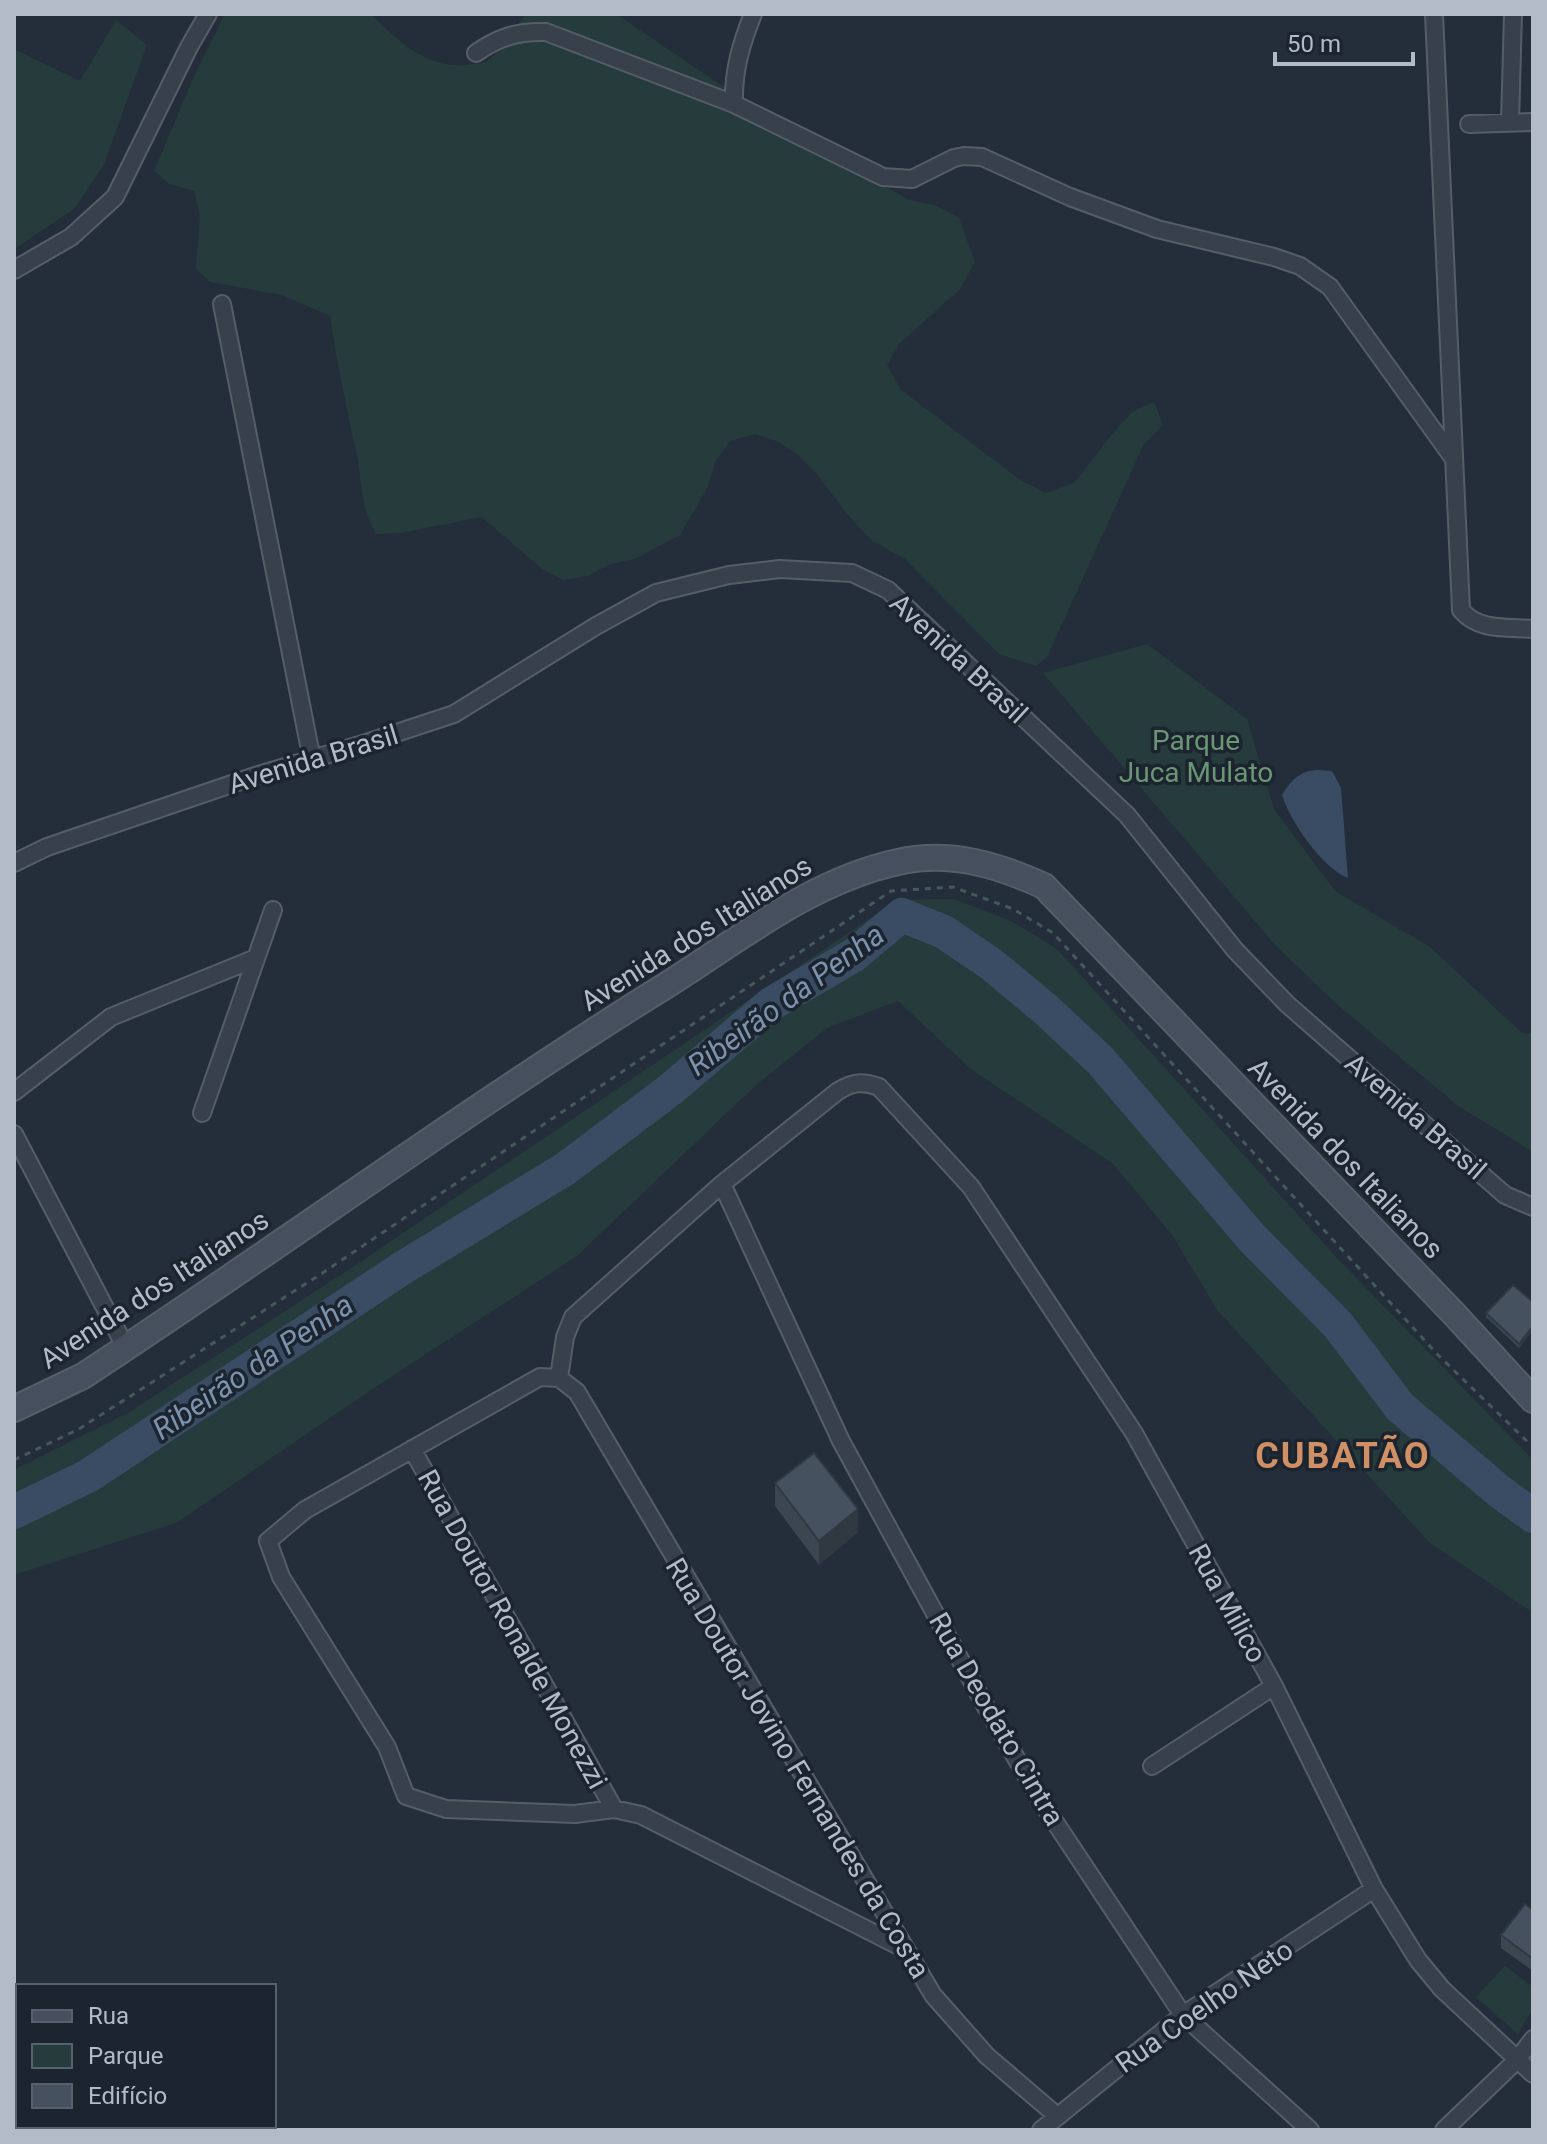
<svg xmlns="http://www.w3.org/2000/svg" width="1547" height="2144" viewBox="0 0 1547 2144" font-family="Roboto,sans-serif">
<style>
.green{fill:#263b3c}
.water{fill:#394c63}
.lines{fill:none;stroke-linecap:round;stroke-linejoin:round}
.river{stroke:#394c63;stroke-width:34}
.street-casing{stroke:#555e68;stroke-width:20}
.secondary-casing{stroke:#555e68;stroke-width:28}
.path{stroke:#45585a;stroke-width:3;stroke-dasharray:6 6;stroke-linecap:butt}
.street{stroke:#37404b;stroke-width:16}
.secondary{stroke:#454f5d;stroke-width:24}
.wall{fill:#3b4651}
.shaded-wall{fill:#303942}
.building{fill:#45515e;stroke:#303942;stroke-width:2}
.labels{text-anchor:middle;stroke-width:7;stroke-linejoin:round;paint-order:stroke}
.street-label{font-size:28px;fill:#b2bbc6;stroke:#1c252f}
.park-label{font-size:28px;fill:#6a9673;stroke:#1c252f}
.water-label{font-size:30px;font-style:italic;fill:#7c92ad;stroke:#1c252f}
.district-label{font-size:36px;font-weight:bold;letter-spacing:2px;fill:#cf9065;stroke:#1c252f}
</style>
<rect width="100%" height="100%" fill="#232e3a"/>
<!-- green -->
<path class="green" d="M225,14H371C398,42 431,72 473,64C477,63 482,64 485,62C500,55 515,26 526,14H616L718,83L821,142L862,174L909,200L935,205L959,218L975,262L960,289L900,343L887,365L901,390L1022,481L1046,493L1074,483L1114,432L1132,412L1154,402L1163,425L1144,444L1047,657L1036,666L999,654L904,558L872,541L847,514L817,474L799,456L779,442L755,434L730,441L715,462L708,487L680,535L635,559L610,564L588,576L563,580L541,568L482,517L401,533L376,534C361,510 362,484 357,456C347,410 337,364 330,316L282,295L210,282L196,269L200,216L194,191L169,184L154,171L195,74Z
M116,20L147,45L104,164L75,208L14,249V49L80,81Z
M1147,644L1247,719L1274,809L1335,891L1430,947L1522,1033L1533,1034V1152L1457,1105L1340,1007L1277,947L1043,673Z
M954,899L1011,921L1057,949L1339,1260L1533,1460V1613L1429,1542L1218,1311L1172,1235L1113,1164L972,1070L898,1001L827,1028L756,1085L577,1256L374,1388L176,1523L14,1575V1470L128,1413L350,1269L897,900Z
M1505,1966L1533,1987V2008L1518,2034L1476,1997Z"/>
<!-- water -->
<path class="water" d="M1318,770L1332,771L1341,788L1348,878C1322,868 1290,821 1282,795C1292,779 1300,771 1318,770Z"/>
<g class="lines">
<!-- river -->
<path class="river" d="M14,1512L88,1476L404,1267L565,1169L671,1089L771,1004L854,955L902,915L944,932L991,964L1043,1007L1100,1060L1252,1238L1338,1325L1400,1407L1499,1491L1533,1516"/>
<defs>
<path id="street" d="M1434,14L1461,610C1478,631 1507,627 1533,629
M476,53C499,37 518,31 546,32L734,104L883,177L912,179L954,158L964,156L982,157L1070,197L1157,229L1274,257L1300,266L1330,287L1454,459
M734,104C733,71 741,44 753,14
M1510,122L1513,14
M1469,124L1533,122
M14,270L71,237L115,197L189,47L208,14
M222,304L312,760
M14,863L47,847L258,775L366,743L454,714L596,626L656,593L729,575L780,569L852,573L888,590L1127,815L1235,950L1287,1004L1505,1195L1533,1207
M14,1092L111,1017L256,958
M202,1113L273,910
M14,1134L126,1348
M722,1184L841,1441L986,1707L1043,1804L1183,2015L1310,2130
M559,1378L565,1337L573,1317L722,1184L838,1091C853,1082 862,1081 879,1087L971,1187L1134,1433L1274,1686L1374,1889L1418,1960L1442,1989L1533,2074
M412,1449L614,1809
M1152,1766L1274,1686
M905,1949L641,1815L614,1809L575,1814L446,1809L406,1796L387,1747L281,1577L268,1541L305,1510L540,1377L559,1378L577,1392L933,1995L987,2056L1056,2115
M1041,2130L1183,2015L1374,1889
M1444,2130L1517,2060L1533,2039"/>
<path id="secondary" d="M14,1409L83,1376C280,1247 470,1107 670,983C742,937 814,880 898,862C949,850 998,865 1044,886L1456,1316L1533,1400"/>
</defs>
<!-- street casing -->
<use href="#street" class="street-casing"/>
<!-- secondary casing -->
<use href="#secondary" class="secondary-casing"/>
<!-- path -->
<path class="path" d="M14,1460L79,1429L321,1274L891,891L953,887L1013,909L1053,933L1438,1355L1533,1447"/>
<!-- street -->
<use href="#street" class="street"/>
<!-- secondary -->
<use href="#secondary" class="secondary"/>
</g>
<!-- wall -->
<path class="wall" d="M1532,1302L1533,1330L1519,1348L1486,1317V1313Z
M775,1483L858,1532L819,1565L775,1506Z
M1533,1910V1971L1501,1948V1935Z"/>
<!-- shaded-wall -->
<path class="shaded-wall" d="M1533,1326V1330L1519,1348V1344Z
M858,1509V1532L819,1565V1541Z"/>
<!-- building -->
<path class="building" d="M1513,1285L1533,1302V1326L1519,1344L1486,1313Z
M814,1453L858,1509L819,1541L775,1483Z
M1525,1904L1533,1910V1959L1501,1935Z"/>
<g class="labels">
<!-- street labels -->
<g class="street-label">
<text transform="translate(959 658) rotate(43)" y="10">Avenida Brasil</text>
<text transform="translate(313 759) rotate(-17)" y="10">Avenida Brasil</text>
<text transform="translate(696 933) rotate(-32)" y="10">Avenida dos Italianos</text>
<text transform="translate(1416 1116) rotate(41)" y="10">Avenida Brasil</text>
<text transform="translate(1346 1158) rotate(46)" y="10">Avenida dos Italianos</text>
<text transform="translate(154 1289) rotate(-33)" y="10">Avenida dos Italianos</text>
<text transform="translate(1228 1603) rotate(61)" y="10">Rua Milico</text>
<text transform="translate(513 1629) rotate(61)" y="10">Rua Doutor Ronalde Monezzi</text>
<text transform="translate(997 1719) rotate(60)" y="10">Rua Deodato Cintra</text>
<text transform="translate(798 1768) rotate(59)" y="10">Rua Doutor Jovino Fernandes da Costa</text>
<text transform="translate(1204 2006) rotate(-35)" y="10">Rua Coelho Neto</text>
</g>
<!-- park labels -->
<g class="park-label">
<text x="1196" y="750">Parque<tspan x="1196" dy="32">Juca Mulato</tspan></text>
</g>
<!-- water labels -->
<g class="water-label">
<text transform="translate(786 1000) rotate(-36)" y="10">Ribeirão da Penha</text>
<text transform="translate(253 1367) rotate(-34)" y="10">Ribeirão da Penha</text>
</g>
<!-- district labels -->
<g class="district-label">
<text x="1343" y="1468">CUBATÃO</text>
</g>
</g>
<!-- border -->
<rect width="1547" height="2144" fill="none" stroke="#b2bbc6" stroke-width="32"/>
<!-- legend -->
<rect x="16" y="1984" width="260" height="144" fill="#1c252f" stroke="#58616b" stroke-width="2"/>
<rect x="32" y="2010" width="40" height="12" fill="#454f5d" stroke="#58616b" stroke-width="2"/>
<text x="88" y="2024" font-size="24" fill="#b2bbc6">Rua</text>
<rect x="32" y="2044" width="40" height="24" fill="#263b3c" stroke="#58616b" stroke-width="2"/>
<text x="88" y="2064" font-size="24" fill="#b2bbc6">Parque</text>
<rect x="32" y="2084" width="40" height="24" fill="#45515e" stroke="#58616b" stroke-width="2"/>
<text x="88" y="2104" font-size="24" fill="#b2bbc6">Edifício</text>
<!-- scale -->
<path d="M1275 52v12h138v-12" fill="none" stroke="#b2bbc6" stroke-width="4"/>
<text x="1287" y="52" font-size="24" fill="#b2bbc6" stroke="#1c252f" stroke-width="6" paint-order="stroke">50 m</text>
</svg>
